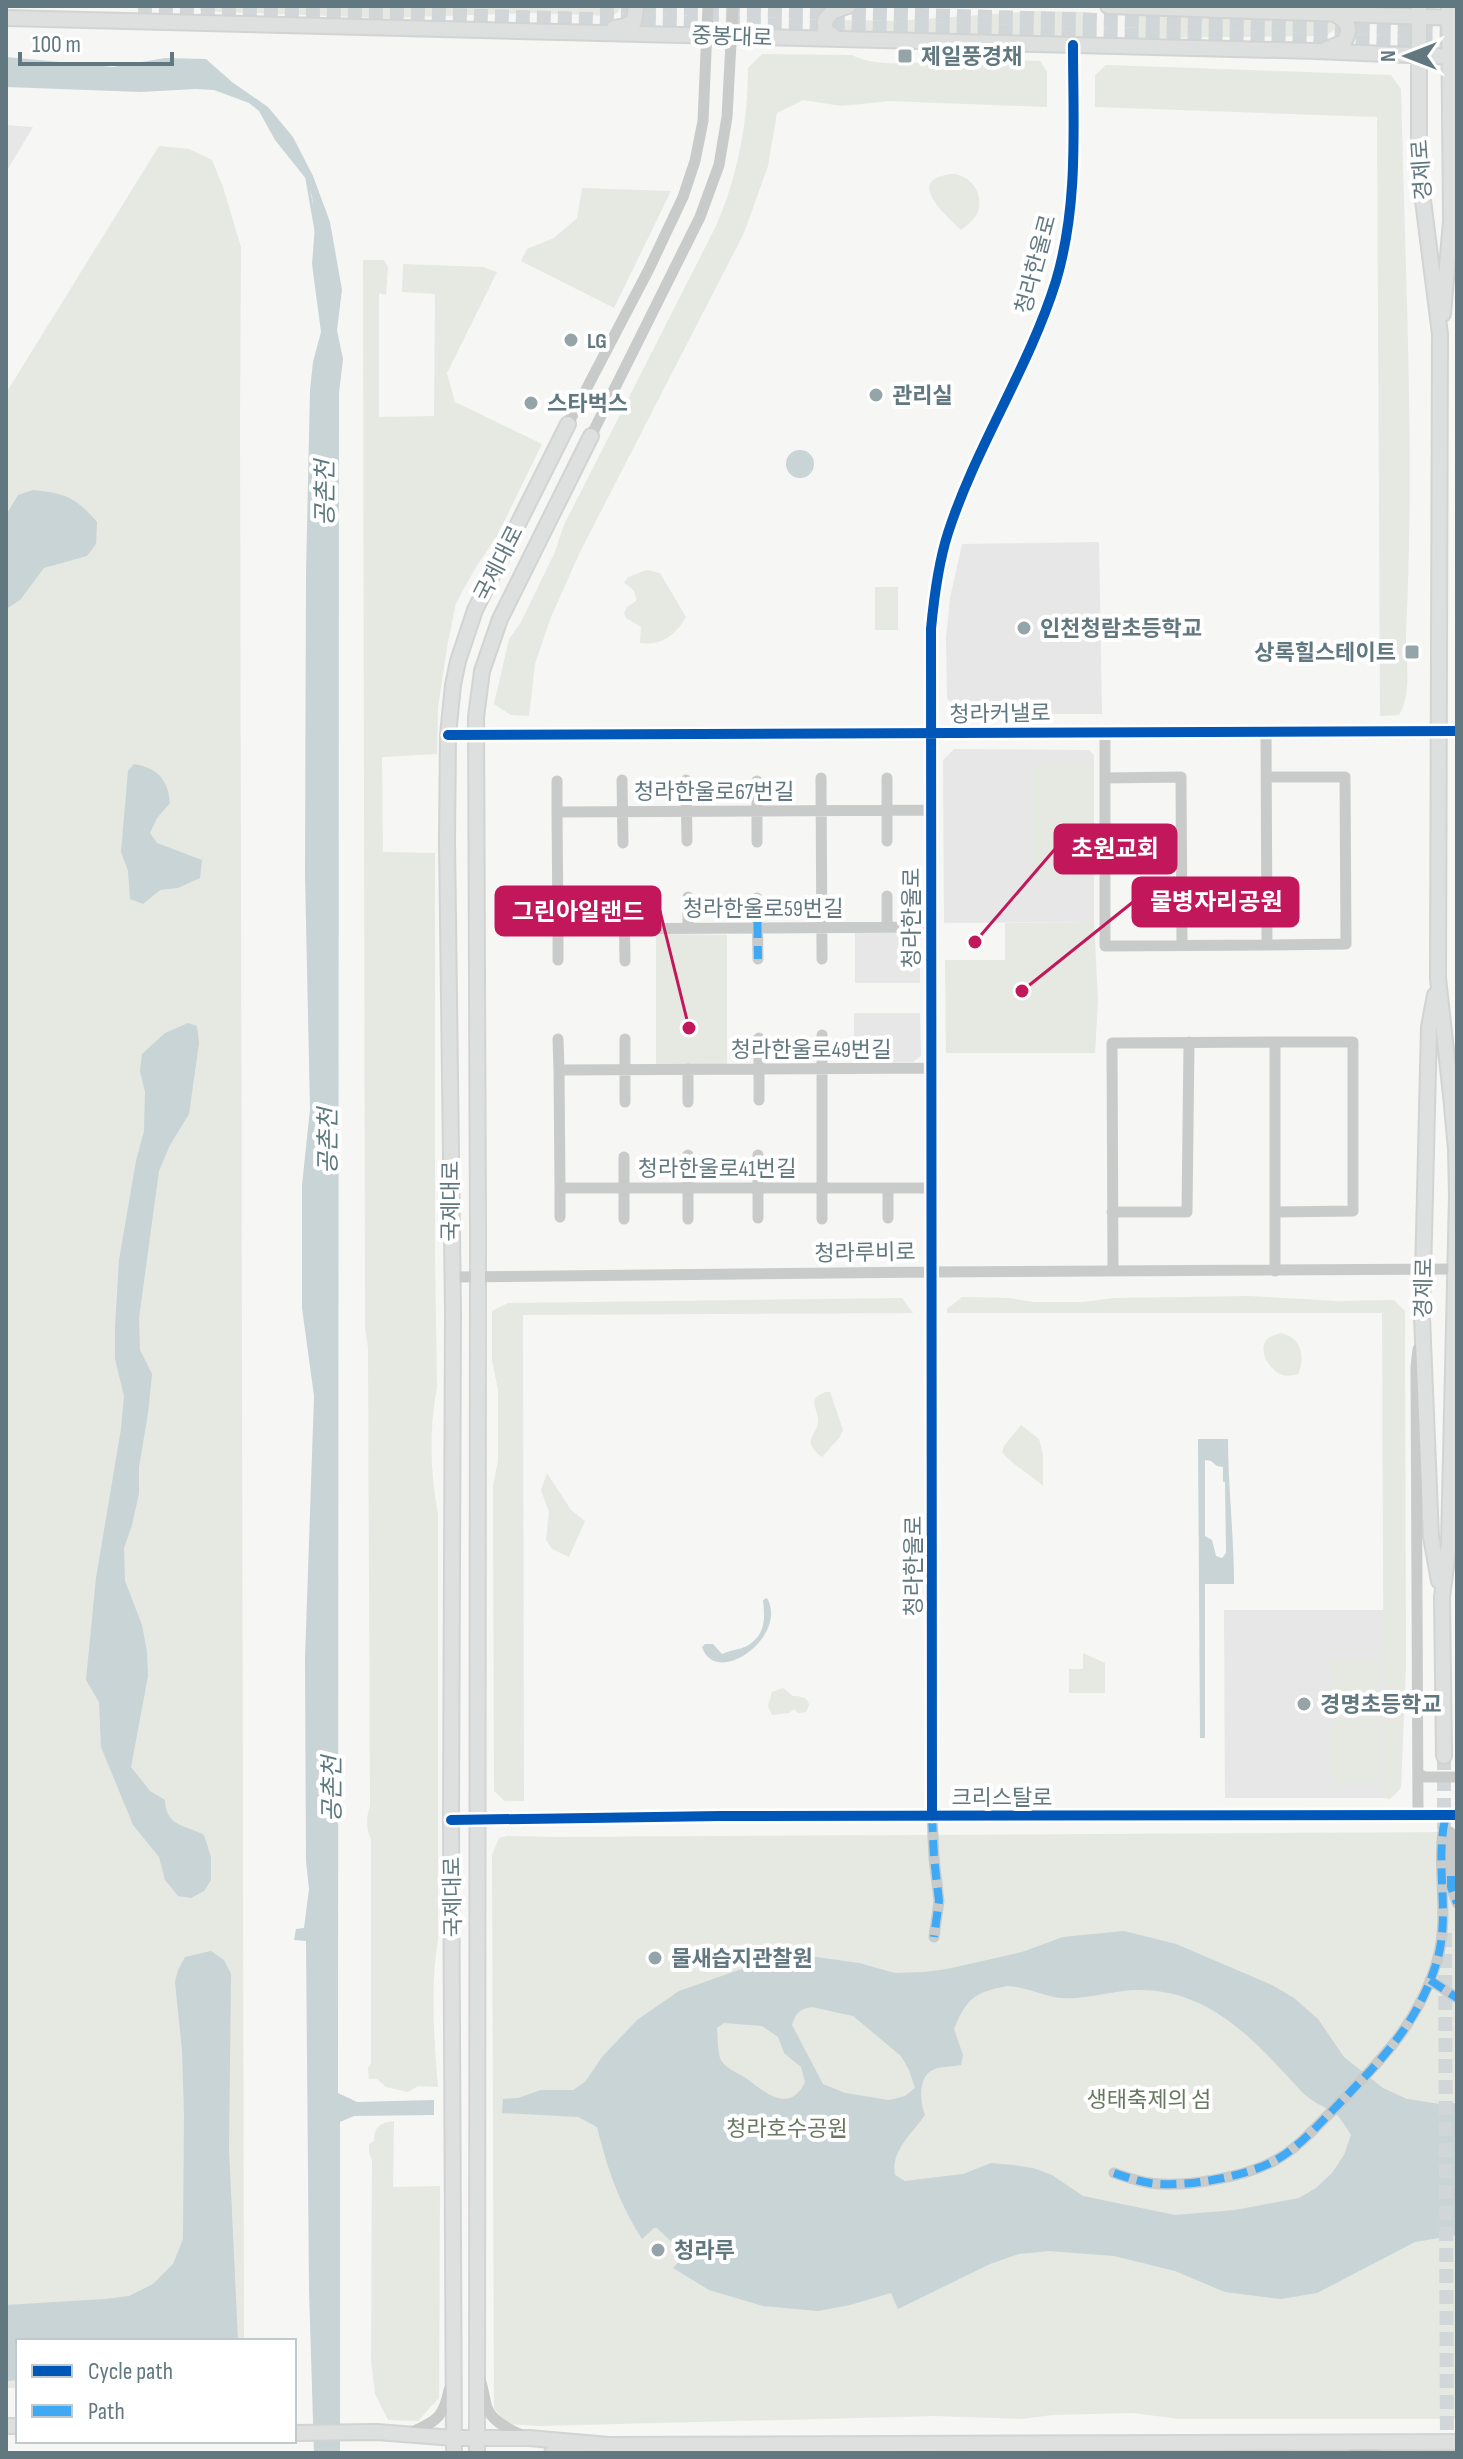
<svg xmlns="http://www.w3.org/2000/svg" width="1463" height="2459" viewBox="0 0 1463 2459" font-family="'Sofia Sans Condensed','Noto Sans KR',sans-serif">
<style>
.built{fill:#e6e7e6}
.green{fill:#e6e8e2}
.water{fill:#c8d4d6;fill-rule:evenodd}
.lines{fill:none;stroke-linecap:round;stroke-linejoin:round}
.stream{stroke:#c8d4d6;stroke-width:3}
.major-tunnel{stroke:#d1d6d8;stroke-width:14;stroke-dasharray:14 7;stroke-linecap:butt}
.major-casing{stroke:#d2d3d3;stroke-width:18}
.minor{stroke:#c9cbcb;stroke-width:11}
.major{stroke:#dedfdf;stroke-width:14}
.quiet{stroke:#3fa9f5;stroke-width:8;stroke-dasharray:16 8;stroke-linecap:butt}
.cycleway-casing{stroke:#fff;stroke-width:15}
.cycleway{stroke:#0057b8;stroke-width:10}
.poi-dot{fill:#95a4a9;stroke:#fff;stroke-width:3}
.labels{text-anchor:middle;stroke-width:8;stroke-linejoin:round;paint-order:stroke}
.street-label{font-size:22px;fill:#617880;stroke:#fff}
.poi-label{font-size:22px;font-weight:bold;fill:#617880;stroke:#fff;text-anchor:start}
.park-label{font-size:22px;fill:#687860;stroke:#fff}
.water-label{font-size:24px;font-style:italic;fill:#5b787c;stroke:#fff}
.leader{fill:none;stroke:#c2185b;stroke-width:3}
.callout-dot{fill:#c2185b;stroke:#fff;stroke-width:3}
.callout{fill:#c2185b;stroke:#c2185b;stroke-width:3}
.callout-label{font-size:24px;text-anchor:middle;font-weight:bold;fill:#fff}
</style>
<rect width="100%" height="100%" fill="#f6f6f5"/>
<!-- built -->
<path class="built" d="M6,125L33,127L6,172Z
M1099,542L1102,714H963L947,698L946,638L950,598L962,544Z
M954,749L1089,750L1094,755V922L944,923L943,760Z
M855,933H914L920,939V983H855Z
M854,1013H920L921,1056L913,1062H854Z
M1224,1610H1384V1798H1225Z"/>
<!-- green -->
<path class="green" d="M200,6H620C620,12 616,14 611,16L531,13L382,18L200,11Z
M1034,11L1089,12L1088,37L842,32L837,27L838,22L843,20L896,21Z
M1138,14L1329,20L1334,25V30L1326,36L1138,38Z
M762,54L852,55C880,70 932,61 964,59C989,58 1015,61 1040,61L1047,72V107L890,101L842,106L803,100L777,113L768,166L744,233L580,552L551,617L535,664L529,716L511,715L494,704L509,639L521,622L555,552L563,527L717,224C738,174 748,122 748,68Z
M1106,65L1391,75L1401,89C1405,270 1415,451 1406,632C1405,659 1413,692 1399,715L1380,716L1377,117L1095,107V75Z
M159,146L189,149L212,160L223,187L241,247L240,418L244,2341H18V2388H6V393Z
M953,174C970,175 984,193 978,211C975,219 968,225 961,230C945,214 903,179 953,174Z
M582,188L671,191L614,308L521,261L527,249L554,238L577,218Z
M363,260H384L388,267L386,295L379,293V417L434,416L435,294L402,292L403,264L483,267L497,272L447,373L455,402L542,444L497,536L476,567L456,603L448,642L438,707L437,754L382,757L383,852L435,853V1252L437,1387C429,1429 430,1472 438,1513V1939C430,1988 434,2037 438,2087L418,2086L408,2092L386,2087L377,2079H369L368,2068L371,2064V1840C366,1829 366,1817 370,1806L368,1347L365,1328Z
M647,570L660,573L686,617C675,635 662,646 640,643L641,627L626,618L624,613L627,607L636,601C637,592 631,587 624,583L628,577Z
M875,587H898V630H875Z
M1034,763H1091V877H1034Z
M1094,922L1098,1000L1095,1053H946L945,960H1005V923Z
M656,934L727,935V1064H656Z
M1249,1296L1337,1301L1394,1300L1405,1311L1406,1668L1401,1788L1390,1799L1384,1798L1382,1313H947V1309L962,1297L1009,1298L1033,1302H1083L1114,1298Z
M902,1298L913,1313L523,1315L524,1801H505L494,1791L493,1486L498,1461V1389L492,1361V1311L508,1303Z
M1281,1333C1301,1337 1306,1357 1298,1374C1291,1376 1284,1377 1278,1373C1268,1367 1257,1348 1268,1338C1269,1337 1280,1333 1281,1333Z
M825,1392H830L843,1430L840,1437L822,1457C798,1439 820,1436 818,1418C816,1405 808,1399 825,1392Z
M1021,1425L1039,1439L1043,1455V1486C1031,1475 1011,1464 1002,1452L1004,1446Z
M547,1473L571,1510L585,1521L569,1557L552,1549L546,1540L549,1512L541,1490Z
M1083,1653L1105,1663V1693H1069V1669H1083Z
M1332,1660H1380V1783L1332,1784Z
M783,1688L793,1696C800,1696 808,1697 809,1705L806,1712L798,1713L794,1709L789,1713L772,1715L768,1706L772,1692Z
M1457,1832V2419H1179L1133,2413L1052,2415L1022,2419L935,2416L540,2426L507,2424L494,2408L492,1855L499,1838L507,1836L557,1837Z
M394,2121L393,2187L440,2186L439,2398L418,2421L388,2420L375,2394L371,2360L372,2160L369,2153V2144L374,2141C374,2126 381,2123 394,2121Z"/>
<!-- water -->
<path class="water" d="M6,57L113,67L165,58L206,59L232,82L268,107L293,137L313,176L330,222L342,290L337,330L343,359L339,393L338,2093L357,2102L434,2100V2115L354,2116L340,2122V2453H314L309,2290L306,1941L294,1940L296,1929L304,1928L309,1889L306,1861L305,1659L314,1396L302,1308V1185L310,1109L305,875L306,574L310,390L313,362L321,332L312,264L315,226L312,196L307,180L275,140L259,111L249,103L214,90L195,89L141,92L6,87Z
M786 464a14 14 0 1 1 28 0a14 14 0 1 1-28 0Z
M33,490C66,493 76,498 97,522L96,544L87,556L44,568L20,600L6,609V515L18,495Z
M134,764C157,768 168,779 170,803L157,818L150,833L157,843L202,860L200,878L178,888L160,890L143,904L130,899L128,871L121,852L128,771Z
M188,1023L197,1026L199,1043L189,1114L170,1145L159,1171L139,1318L140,1350L152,1374L148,1413L139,1467V1493L132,1525L124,1548L125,1581L142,1625L147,1652L148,1676L131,1767L150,1791L165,1800C166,1827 184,1824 204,1835L211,1857V1880L204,1891L191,1898L178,1896L165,1880L159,1857L133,1825L101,1747L99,1702L86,1680L96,1578L121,1429L124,1396L115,1359V1327L119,1260L136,1161L144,1131L145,1092L140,1071L142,1054L165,1033Z
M1198,1439H1228C1228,1487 1234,1535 1234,1584H1205V1738H1200ZM1205,1460L1211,1461L1217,1466L1223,1467V1482H1225L1226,1553L1222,1558L1216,1556L1212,1540L1205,1536Z
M767,1598C789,1636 716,1689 702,1647L705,1644H713L722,1654C730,1650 739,1650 747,1646C766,1635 765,1618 763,1600Z
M1124,1931L1176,1944L1272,1985L1294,1998L1318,2019L1344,2057L1383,2088L1407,2099L1440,2104L1457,2103V2235L1415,2242L1317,2293L1281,2299L1225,2292L1175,2271L1114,2256L1049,2251L1019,2254L990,2264L898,2309L891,2293L850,2305L818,2311L763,2306L709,2290L673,2268L684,2256L683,2253L657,2228H654L642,2239C618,2201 608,2170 597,2127L578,2117L502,2113L503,2099L518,2098L541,2090H573L585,2082L602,2057L637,2020L679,1991L750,1966L809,1956L859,1963L895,1973L924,1972L947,1969L1022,1952L1063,1937ZM1007,1986C1027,1987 1043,1996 1061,1998C1083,2000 1112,1991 1134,1990C1209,1987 1255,2041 1301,2091C1312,2103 1325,2106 1337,2115C1342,2120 1347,2129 1351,2135L1344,2155L1332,2173L1316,2188L1299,2198L1235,2210L1175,2215L1083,2196L1052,2175L1033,2168L1013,2165L991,2163L963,2174L905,2181L895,2175C890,2151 913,2133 925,2115C920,2102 917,2075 935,2069C943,2066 952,2067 961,2065L963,2055L954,2029C966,1999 975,1992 1007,1986ZM812,2007L853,2016L901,2056L909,2070L915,2088L905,2096L889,2100L845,2093L823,2084L792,2025C796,2013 799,2009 812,2007ZM724,2023L762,2026L778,2037L784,2053L801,2067L805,2082C790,2114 766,2093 747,2079C739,2073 727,2070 721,2060C717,2052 718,2037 717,2028Z
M211,1951L224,1960L231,1974L229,2149L238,2341H18V2380L6,2381V2305L105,2299L129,2296L153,2284L173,2264L183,2239L184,2114L182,2050L175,1982L178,1970L185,1957Z"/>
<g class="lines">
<!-- stream -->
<path class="stream" d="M307,179L316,231"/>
<!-- major-tunnel -->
<path class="major-tunnel" d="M138,6L1457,44
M600,6L1457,30
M1444,1756V1829
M1445,1933L1447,2453"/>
<defs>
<path id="major" d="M1108,6L1457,18
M1419,6V169L1440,334L1438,978L1451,1095L1456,1149L1457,1196L1449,1543L1442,1597L1444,1756
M6,18L1315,51L1457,57
M614,28L625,26L634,22L636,6
M837,39L825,30V20L833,11L848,6
M1327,49L1344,42C1352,28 1348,21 1334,14
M1443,314L1451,221L1449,6
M1435,995L1429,1027L1422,1317L1431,1537L1439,1581
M6,2426H18
M294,2433L377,2432L454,2438H529L609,2445L1457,2442
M454,2453L451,1820L453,1312L447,841L448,735L453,685L458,661L475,610L568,424
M477,2453L478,1234L476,717L482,671L500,619L591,436
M552,2453L584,2449"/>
</defs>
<!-- major casing -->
<use href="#major" class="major-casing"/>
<!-- minor -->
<path class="minor" d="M568,424L649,269L683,197L695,161L703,121L708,6
M591,436L700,217L719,165L727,117L733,6
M1105,732V946L1267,945L1266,731
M448,735L1457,731
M1266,777H1345L1346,944L1267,945
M821,778L822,959
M887,778V841
M1105,778L1181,777L1182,945
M622,780L623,843
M686,780L687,841
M557,781V812
M757,781V842
M930,810L557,812L558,929L931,927
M887,896V927
M688,897V928
M624,898L625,961
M757,898L758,959
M558,960V929
M822,1035V1219
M759,1038V1100
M558,1039L559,1070
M625,1039V1102
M931,1068L559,1070L560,1188H932
M688,1069V1102
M688,1155V1219
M758,1155V1218
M624,1157V1219
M888,1188V1218
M1112,1212H1187L1189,1042
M1275,1212L1353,1211V1042H1275
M560,1217V1188
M1113,1271L1112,1043L1275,1042V1271
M452,1277L932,1272L1457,1269
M1418,1773L1424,1777H1457
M1418,1816L1416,1367L1418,1349
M451,1820L720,1816L1457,1815
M1450,1832L1451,1887L1457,1903
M934,1937L939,1901L934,1858L932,1816L931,629C934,597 938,564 948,533C976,446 1029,368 1056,281C1079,204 1073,124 1073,45
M1430,1980L1457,1998
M1114,2173C1126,2177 1137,2181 1150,2183C1184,2188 1244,2177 1274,2161C1297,2149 1316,2127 1334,2109C1379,2062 1418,2025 1437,1961C1451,1914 1434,1862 1446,1815
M479,2377C484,2388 484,2401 488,2410C495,2424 514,2432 527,2437
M408,2434C435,2421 443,2420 449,2390
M1352,2445L1375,2453"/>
<!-- major -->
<use href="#major" class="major"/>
<!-- quiet -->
<path class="quiet" d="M757,898L758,959
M932,1816L934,1858L939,1901L934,1937
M1451,1876V1887L1457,1903
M1430,1980L1457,1998
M1114,2173C1126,2177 1137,2181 1150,2183C1184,2188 1244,2177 1274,2161C1297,2149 1316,2127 1334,2109C1379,2062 1418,2025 1437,1961C1451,1914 1434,1862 1446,1815"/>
<defs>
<path id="cycleway" d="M448,735L1457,731
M932,1816L931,629C934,597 938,564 948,533C976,446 1029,368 1056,281C1079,204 1073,124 1073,45
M451,1820L720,1816L1457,1815"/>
</defs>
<!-- cycleway casing -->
<use href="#cycleway" class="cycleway-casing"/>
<!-- cycleway -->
<use href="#cycleway" class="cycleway"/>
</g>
<!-- markers -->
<g class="poi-dot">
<rect x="897" y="48" width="16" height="16" rx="4"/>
<circle cx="571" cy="340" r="8"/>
<circle cx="876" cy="395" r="8"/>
<circle cx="531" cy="403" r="8"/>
<circle cx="1024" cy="628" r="8"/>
<rect x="1404" y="644" width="16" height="16" rx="4"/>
<circle cx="1304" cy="1704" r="8"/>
<circle cx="655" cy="1958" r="8"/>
<circle cx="658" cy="2250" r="8"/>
</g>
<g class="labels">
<!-- street labels -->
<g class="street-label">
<text transform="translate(732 36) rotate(2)" y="8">중봉대로</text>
<text transform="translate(1421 170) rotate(-94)" y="8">경제로</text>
<text transform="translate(1035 264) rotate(-75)" y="8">청라한울로</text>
<text transform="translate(498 563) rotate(-63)" y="8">국제대로</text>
<text transform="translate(1000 713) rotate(-1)" y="8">청라커낼로</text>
<text x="714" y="799">청라한울로67번길</text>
<text x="763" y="916">청라한울로59번길</text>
<text transform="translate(911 918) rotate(-90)" y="8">청라한울로</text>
<text x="811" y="1057">청라한울로49번길</text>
<text x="717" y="1176">청라한울로41번길</text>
<text transform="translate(450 1201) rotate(-90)" y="8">국제대로</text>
<text transform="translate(865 1252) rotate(-1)" y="8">청라루비로</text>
<text transform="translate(1423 1288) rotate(-89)" y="8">경제로</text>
<text transform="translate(913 1566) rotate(-90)" y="8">청라한울로</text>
<text x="1002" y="1805">크리스탈로</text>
<text transform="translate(452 1897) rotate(-91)" y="8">국제대로</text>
</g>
<!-- poi labels -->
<g class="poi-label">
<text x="921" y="64">제일풍경채</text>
<text x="587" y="348">LG</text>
<text x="892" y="403">관리실</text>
<text x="547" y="411">스타벅스</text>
<text x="1040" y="636">인천청람초등학교</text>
<text x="1396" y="660" text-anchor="end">상록힐스테이트</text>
<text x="1320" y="1712">경명초등학교</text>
<text x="671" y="1966">물새습지관찰원</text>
<text x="674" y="2258">청라루</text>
</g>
<!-- park labels -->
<g class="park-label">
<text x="1149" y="2107">생태축제의 섬</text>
<text x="787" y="2136">청라호수공원</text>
</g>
<!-- water labels -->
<g class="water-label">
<text transform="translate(325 493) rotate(-90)" y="8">공촌천</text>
<text transform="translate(328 1141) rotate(-90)" y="8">공촌천</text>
<text transform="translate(332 1789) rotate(-90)" y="8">공촌천</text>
</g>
</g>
<!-- callouts -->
<path class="leader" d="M975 942L1055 849M1022 991L1133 902M689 1028L660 911"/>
<g class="callout-dot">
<circle cx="975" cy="942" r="8"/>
<circle cx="1022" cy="991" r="8"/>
<circle cx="689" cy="1028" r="8"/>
</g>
<g class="callout">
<rect x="1055" y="825" width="121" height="48" rx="8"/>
<rect x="1133" y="878" width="165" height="48" rx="8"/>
<rect x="496" y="887" width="164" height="48" rx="8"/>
</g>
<g class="callout-label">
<text x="1115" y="857">초원교회</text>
<text x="1216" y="910">물병자리공원</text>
<text x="578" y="920">그린아일랜드</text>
</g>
<!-- border -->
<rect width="1463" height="2459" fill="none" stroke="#617880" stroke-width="16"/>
<!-- legend -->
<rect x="16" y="2339" width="280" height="104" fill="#ffffff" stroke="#c0c9cc" stroke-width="2"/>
<rect x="32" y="2365" width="40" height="12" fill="#0057b8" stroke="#c0c9cc" stroke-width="2"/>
<text x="88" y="2379" font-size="24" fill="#617880">Cycle path</text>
<rect x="32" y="2405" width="40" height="12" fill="#3fa9f5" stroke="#c0c9cc" stroke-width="2"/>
<text x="88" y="2419" font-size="24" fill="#617880">Path</text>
<!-- north arrow -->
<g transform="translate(1407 56) rotate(270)" stroke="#ffffff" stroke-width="6" paint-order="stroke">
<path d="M0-6L14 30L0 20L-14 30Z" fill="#617880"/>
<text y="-12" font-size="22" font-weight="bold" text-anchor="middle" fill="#617880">N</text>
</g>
<!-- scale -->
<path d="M20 52v12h152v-12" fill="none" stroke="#617880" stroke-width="4"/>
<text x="32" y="52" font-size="24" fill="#617880" stroke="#ffffff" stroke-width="6" paint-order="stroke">100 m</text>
</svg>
